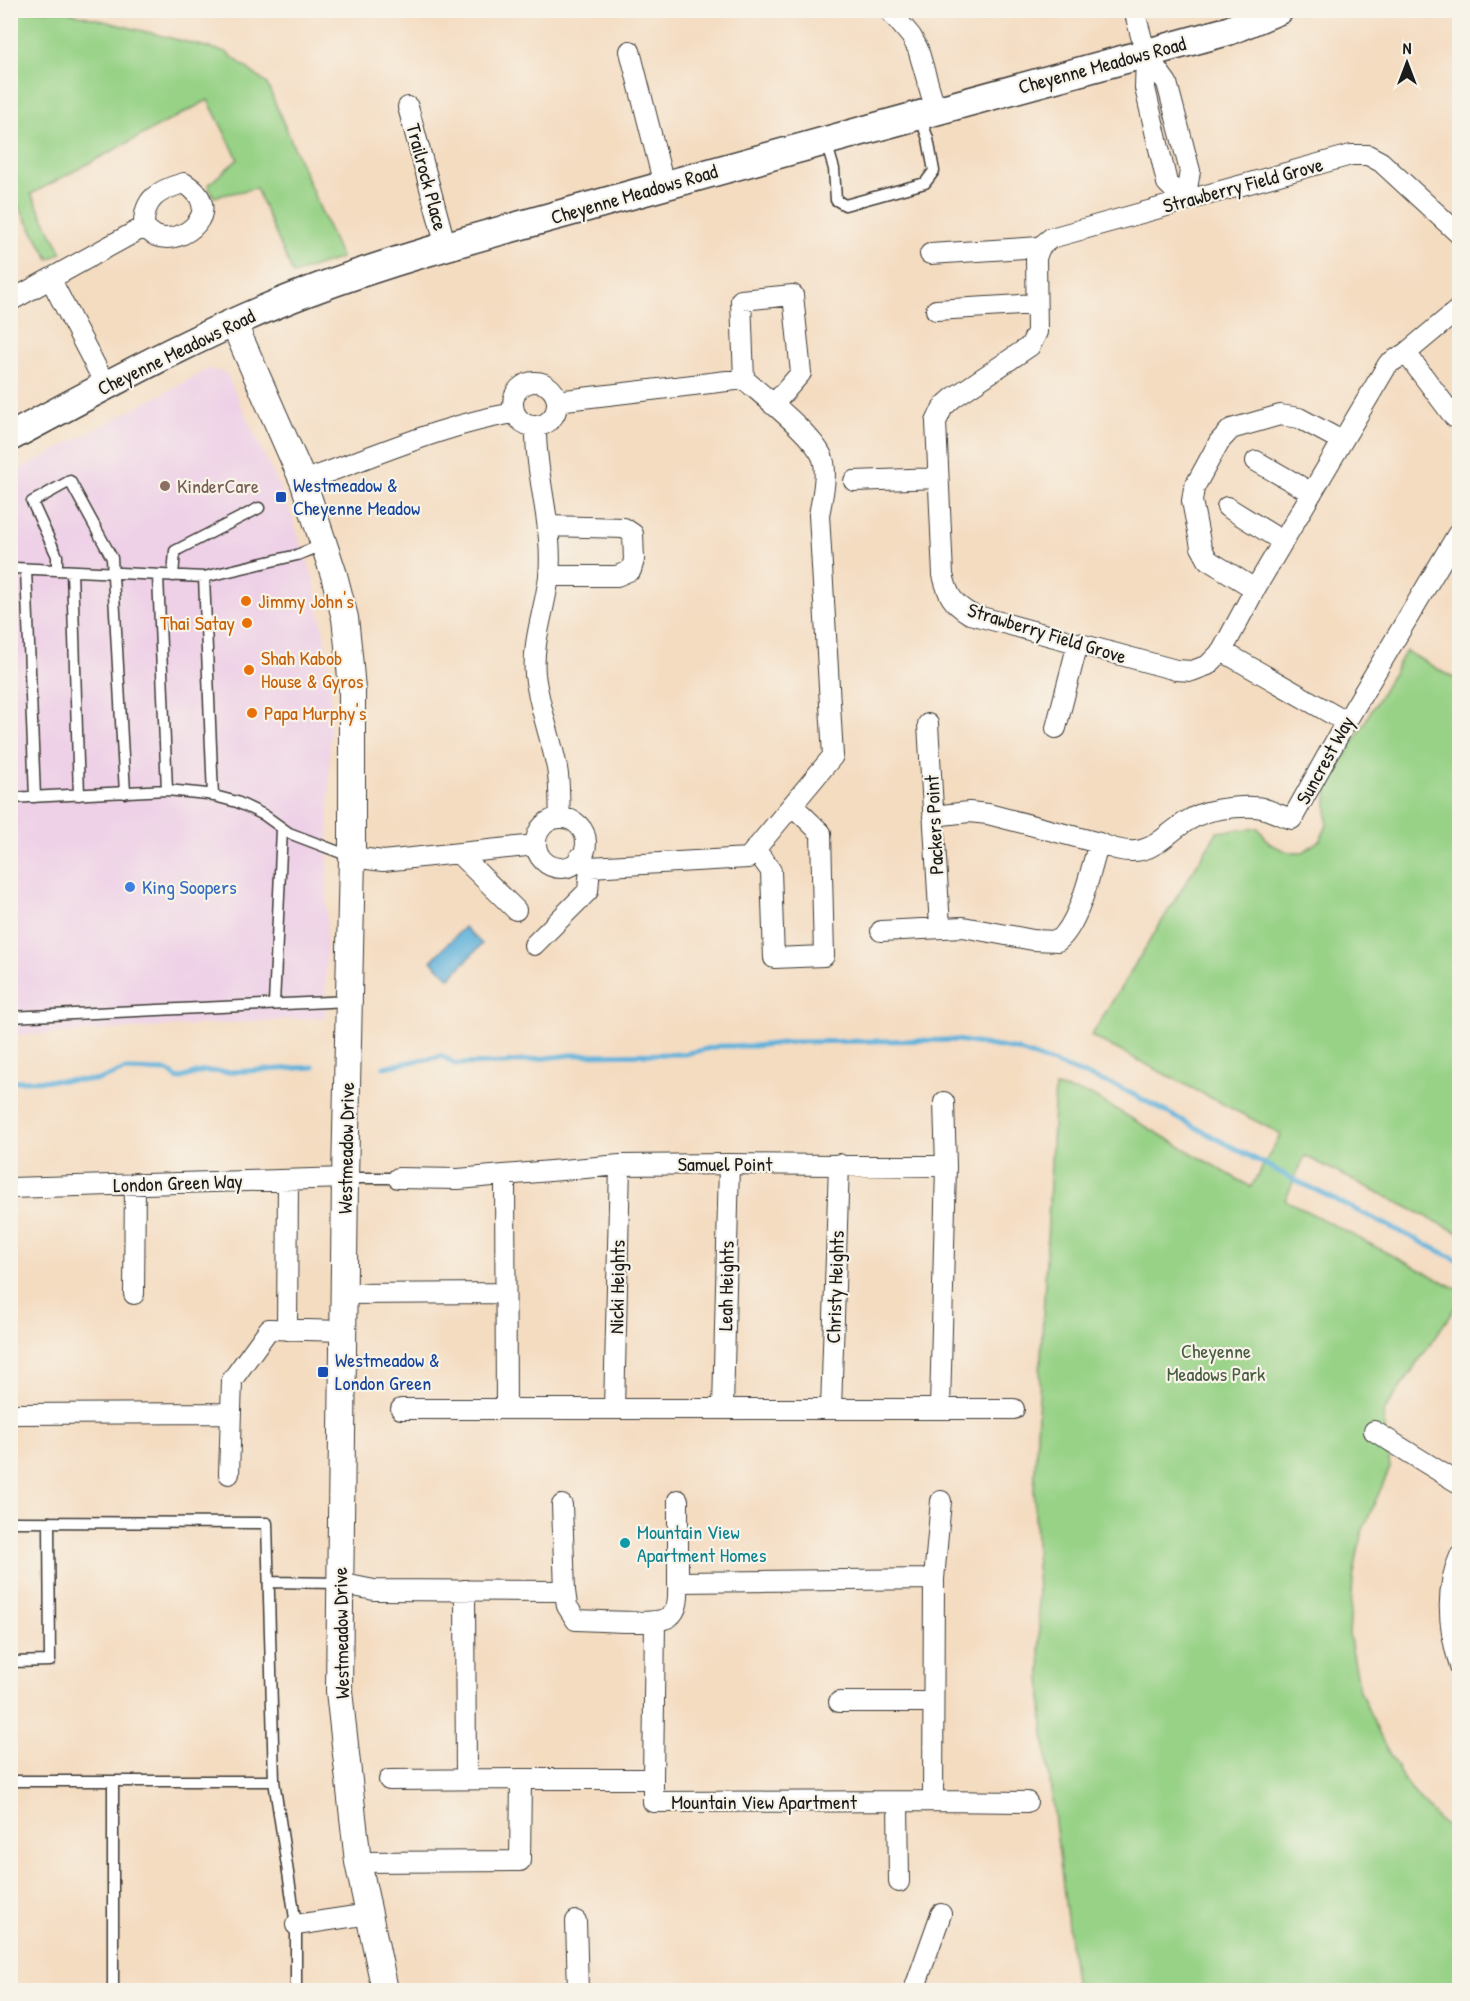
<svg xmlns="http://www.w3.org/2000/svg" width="1470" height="2001" viewBox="0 0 1470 2001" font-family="'Patrick Hand',sans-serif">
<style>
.built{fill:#eed0e7}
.green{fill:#97d286;stroke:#5a7751;stroke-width:1.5}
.water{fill:#5fb1da;stroke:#3e667b;stroke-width:1.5}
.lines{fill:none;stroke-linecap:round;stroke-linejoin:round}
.stream{stroke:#5fb1da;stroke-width:5}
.service-casing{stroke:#3c3935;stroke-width:13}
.minor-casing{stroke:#3c3935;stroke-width:22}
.tertiary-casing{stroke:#3c3935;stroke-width:28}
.secondary-casing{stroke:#3c3935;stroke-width:31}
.service{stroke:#fff;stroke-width:10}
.minor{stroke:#fff;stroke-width:20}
.tertiary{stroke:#fff;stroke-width:26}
.secondary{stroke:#fff;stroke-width:28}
.education-dot{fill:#8d6e63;stroke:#f7f3e8;stroke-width:2}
.transit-dot{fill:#1a4fb4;stroke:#f7f3e8;stroke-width:2}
.food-dot{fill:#e8710a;stroke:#f7f3e8;stroke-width:2}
.shop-dot{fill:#3f7fe0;stroke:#f7f3e8;stroke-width:2}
.culture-dot{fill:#0f9aa8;stroke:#f7f3e8;stroke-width:2}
.labels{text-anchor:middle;stroke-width:4.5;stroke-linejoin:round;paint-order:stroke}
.street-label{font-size:20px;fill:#1c1c1c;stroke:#f7f3e8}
.transit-label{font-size:20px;fill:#164399;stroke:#f7f3e8;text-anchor:start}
.education-label{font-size:20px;fill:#785e54;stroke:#f7f3e8;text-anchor:start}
.food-label{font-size:20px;fill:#c56008;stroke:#f7f3e8;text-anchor:start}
.shop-label{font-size:20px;fill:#366cbe;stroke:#f7f3e8;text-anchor:start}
.park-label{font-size:20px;fill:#475c41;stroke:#f7f3e8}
.culture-label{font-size:20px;fill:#0d838f;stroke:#f7f3e8;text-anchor:start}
</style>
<rect width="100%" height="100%" fill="#f7f3e8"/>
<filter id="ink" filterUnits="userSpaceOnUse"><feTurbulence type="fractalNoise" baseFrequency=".0167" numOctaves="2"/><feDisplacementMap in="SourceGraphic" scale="12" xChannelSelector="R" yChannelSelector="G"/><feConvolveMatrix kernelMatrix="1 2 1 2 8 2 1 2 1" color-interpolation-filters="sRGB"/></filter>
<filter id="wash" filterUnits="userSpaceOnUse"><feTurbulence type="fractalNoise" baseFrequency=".008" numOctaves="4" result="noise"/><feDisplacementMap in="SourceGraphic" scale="24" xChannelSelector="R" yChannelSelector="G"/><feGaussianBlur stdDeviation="1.35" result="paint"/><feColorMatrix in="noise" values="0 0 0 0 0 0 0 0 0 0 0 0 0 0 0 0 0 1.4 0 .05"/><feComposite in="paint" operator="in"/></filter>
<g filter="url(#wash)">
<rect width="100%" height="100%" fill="#f4dcc1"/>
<!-- built -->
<path class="built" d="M209,369L226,373L286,501L314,580L331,675L325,1017L11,1036V474Z"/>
<!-- green -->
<path class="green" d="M11,10L64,11L226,52L267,84L341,258L293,274L256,188L214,197L208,185L238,159L208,100L31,194L62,253L49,259L17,204L11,207Z
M1406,651L1459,681V1233L1305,1156L1285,1200L1459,1290V1302L1383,1413L1390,1468L1361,1534L1353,1579L1349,1634L1360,1691L1381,1738L1406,1784L1441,1823L1459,1835V1990H1076L1043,1726L1034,1491L1055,1087L1091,1095L1251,1187L1281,1134L1091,1036L1217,832L1258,828L1270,844L1288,852H1303L1320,840L1327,825V787Z"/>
<!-- water -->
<path class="water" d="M464,927L482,944L450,978L431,961Z"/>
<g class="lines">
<!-- stream -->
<path class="stream" d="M384,1067L442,1056L455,1064L505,1063L570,1055L684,1054L720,1046H754L792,1042L957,1040L1017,1050L1119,1087L1291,1178L1460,1261
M10,1081L98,1080L125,1070L168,1071L178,1079L203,1071L229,1072L314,1067"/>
</g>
</g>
<g filter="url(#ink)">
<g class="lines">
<defs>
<path id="service" d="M826,142L834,169L836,200L845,205L925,183L934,171L928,139L920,116
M26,569L35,797
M10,570L14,568L204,577L297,555L324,544
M57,570V556L32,502L70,481L112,558L125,793
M72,571L79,795
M158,576L167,790
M173,576L175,551L259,508
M204,577L213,796
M10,798L167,790L207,794L237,802L264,815L289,833L352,857
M274,1004L282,829
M10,1017L349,1001
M345,1178H398
M10,1522L267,1523L274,1781L296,1925V1990
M269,1582L339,1583
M10,1662L50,1661L49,1522
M10,1781H274
M113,1781V1990"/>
<path id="minor" d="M889,10L911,36L918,49L936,111
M1134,10L1146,54L1145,88L1167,183L1185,201L1190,171L1167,83L1146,54
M630,51L664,185
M408,107L446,247
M184,183C228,209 183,247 156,236C152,234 148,230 144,227C143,199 158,190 184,183Z
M1460,235L1381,162L1368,155H1351L1051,238L1040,247L1036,258L1037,332L1030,346L953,398L943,407L936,422L943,575C948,595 952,603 970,614L1176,670L1192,671L1208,665L1222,651L1255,589L1388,364L1406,353L1460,308
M930,254L1040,247
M51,280L106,386
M10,301L144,227
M936,310L1036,304
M1406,353L1454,417
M513 404a22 22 0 1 1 44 0a22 22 0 1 1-44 0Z
M557,401L744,379
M536,427C535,477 554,526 549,576C545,610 532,640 535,675C539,707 551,737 557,768C560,784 559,802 560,818
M1256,461L1312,493
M303,481C373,457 441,425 514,413
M854,481L938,478
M1227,507L1282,541
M548,526L624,528L633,534L634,560L631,570L617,576H549
M1255,589L1208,560L1201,547L1192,501L1194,488L1219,442L1231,429L1280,415L1299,418L1342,441
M1222,651L1346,722
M928,724L940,927
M1056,728L1078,643
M933,816L969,812L988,814L1099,843C1158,869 1161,826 1207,812C1220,808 1249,805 1262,808C1272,811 1282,816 1292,819L1346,722L1460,530
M536 843a25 25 0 1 1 50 0a25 25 0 1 1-50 0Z
M755,849L771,871L774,958L824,956L821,833L792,805
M459,854L516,910
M352,857L383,861L536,845
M579,858L590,867L748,858L833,756L819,515C822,499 828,474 823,459C816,437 763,396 744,379L741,300L793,295L801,373L773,405
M881,931L963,927L1033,940L1058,941C1080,923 1090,871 1099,843
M534,945L588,891L590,867
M505,1175L506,1409
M398,1178L458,1179L620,1165L729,1164L946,1166
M10,1188L345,1178
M134,1294L135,1183
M344,1294L505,1293
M287,1330L288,1180
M401,1409H1014
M614,1409L620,1165
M723,1409L729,1164
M831,1409L839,1164
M940,1409L946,1166L944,1102
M10,1414L231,1413
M1374,1431L1460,1484
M229,1474L232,1380L269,1329L343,1331
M678,1500V1582
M562,1505L565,1591
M1460,1556C1444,1591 1449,1631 1460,1666
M934,1579L941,1501
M339,1583L374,1590L565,1591L567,1606L576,1620C595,1620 656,1626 669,1617C680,1609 678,1593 678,1582L934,1579L933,1801L653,1802V1779H521L520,1861L358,1862
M465,1590L466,1779
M839,1702H933
M653,1779L655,1622
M389,1780L521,1779
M933,1801L1027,1802
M898,1802L899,1882
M576,1921L578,1990
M296,1925L369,1914
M914,1990L941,1914"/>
<path id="tertiary" d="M233,322L303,481L334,575L345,618L349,655L352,690V857L345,1178L339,1691L358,1862L385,1990"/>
<path id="secondary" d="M10,437C107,385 204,331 307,292C410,253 517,227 623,197C824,140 1027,87 1228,31L1279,10"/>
</defs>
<!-- service casing -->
<use href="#service" class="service-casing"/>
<!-- minor casing -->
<use href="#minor" class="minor-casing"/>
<!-- tertiary casing -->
<use href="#tertiary" class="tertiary-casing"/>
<!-- secondary casing -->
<use href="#secondary" class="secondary-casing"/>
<!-- service -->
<use href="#service" class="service"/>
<!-- minor -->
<use href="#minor" class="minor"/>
<!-- tertiary -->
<use href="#tertiary" class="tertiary"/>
<!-- secondary -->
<use href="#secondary" class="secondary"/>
</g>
</g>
<!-- markers -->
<circle class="education-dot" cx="165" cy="486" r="6"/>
<g class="transit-dot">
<rect x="275" y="491" width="12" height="12" rx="3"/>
<rect x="317" y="1366" width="12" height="12" rx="3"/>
</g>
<g class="food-dot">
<circle cx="246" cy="601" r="6"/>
<circle cx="247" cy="623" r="6"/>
<circle cx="249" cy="670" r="6"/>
<circle cx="252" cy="713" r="6"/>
</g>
<circle class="shop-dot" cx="130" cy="887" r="6"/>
<circle class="culture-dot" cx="625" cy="1543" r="6"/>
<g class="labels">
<!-- street labels -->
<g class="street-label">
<text transform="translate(1102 65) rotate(-15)" y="7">Cheyenne Meadows Road</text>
<text transform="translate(427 177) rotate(75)" y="7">Trailrock Place</text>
<text transform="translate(1243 185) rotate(-15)" y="7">Strawberry Field Grove</text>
<text transform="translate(634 194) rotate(-16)" y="7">Cheyenne Meadows Road</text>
<text transform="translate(176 352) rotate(-26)" y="7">Cheyenne Meadows Road</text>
<text transform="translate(1047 633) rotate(17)" y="7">Strawberry Field Grove</text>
<text transform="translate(1325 760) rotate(-61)" y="7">Suncrest Way</text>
<text transform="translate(934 825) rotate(-93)" y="7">Packers Point</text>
<text transform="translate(346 1148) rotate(-89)" y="7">Westmeadow Drive</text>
<text x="725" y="1171">Samuel Point</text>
<text transform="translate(178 1183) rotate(-2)" y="7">London Green Way</text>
<text transform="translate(726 1286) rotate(-89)" y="7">Leah Heights</text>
<text transform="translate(617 1287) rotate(-89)" y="7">Nicki Heights</text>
<text transform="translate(835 1287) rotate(-88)" y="7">Christy Heights</text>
<text transform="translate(341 1633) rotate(-91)" y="7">Westmeadow Drive</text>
<text x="764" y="1809">Mountain View Apartment</text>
</g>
<!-- transit labels -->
<g class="transit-label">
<text x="293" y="492">Westmeadow &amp;<tspan x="293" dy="23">Cheyenne Meadow</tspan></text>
<text x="335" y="1367">Westmeadow &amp;<tspan x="335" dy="23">London Green</tspan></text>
</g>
<!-- education labels -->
<g class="education-label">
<text x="177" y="493">KinderCare</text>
</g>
<!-- food labels -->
<g class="food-label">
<text x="258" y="608">Jimmy John's</text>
<text x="235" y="630" text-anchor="end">Thai Satay</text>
<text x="261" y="665">Shah Kabob<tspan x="261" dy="23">House &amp; Gyros</tspan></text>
<text x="264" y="720">Papa Murphy's</text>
</g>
<!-- shop labels -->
<g class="shop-label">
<text x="142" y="894">King Soopers</text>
</g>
<!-- park labels -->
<g class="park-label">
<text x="1216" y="1358">Cheyenne<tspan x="1216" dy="23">Meadows Park</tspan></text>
</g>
<!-- culture labels -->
<g class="culture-label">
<text x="637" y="1539">Mountain View<tspan x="637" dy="23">Apartment Homes</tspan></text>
</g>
</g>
<!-- margin -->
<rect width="1470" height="2001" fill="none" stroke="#f7f3e8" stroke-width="36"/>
<!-- north arrow -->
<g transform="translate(1407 63)" stroke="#f7f3e8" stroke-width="4.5" paint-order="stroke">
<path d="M0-4.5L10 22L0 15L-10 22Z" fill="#1c1c1c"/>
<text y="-9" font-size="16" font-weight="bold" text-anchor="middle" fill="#1c1c1c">N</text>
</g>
</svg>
